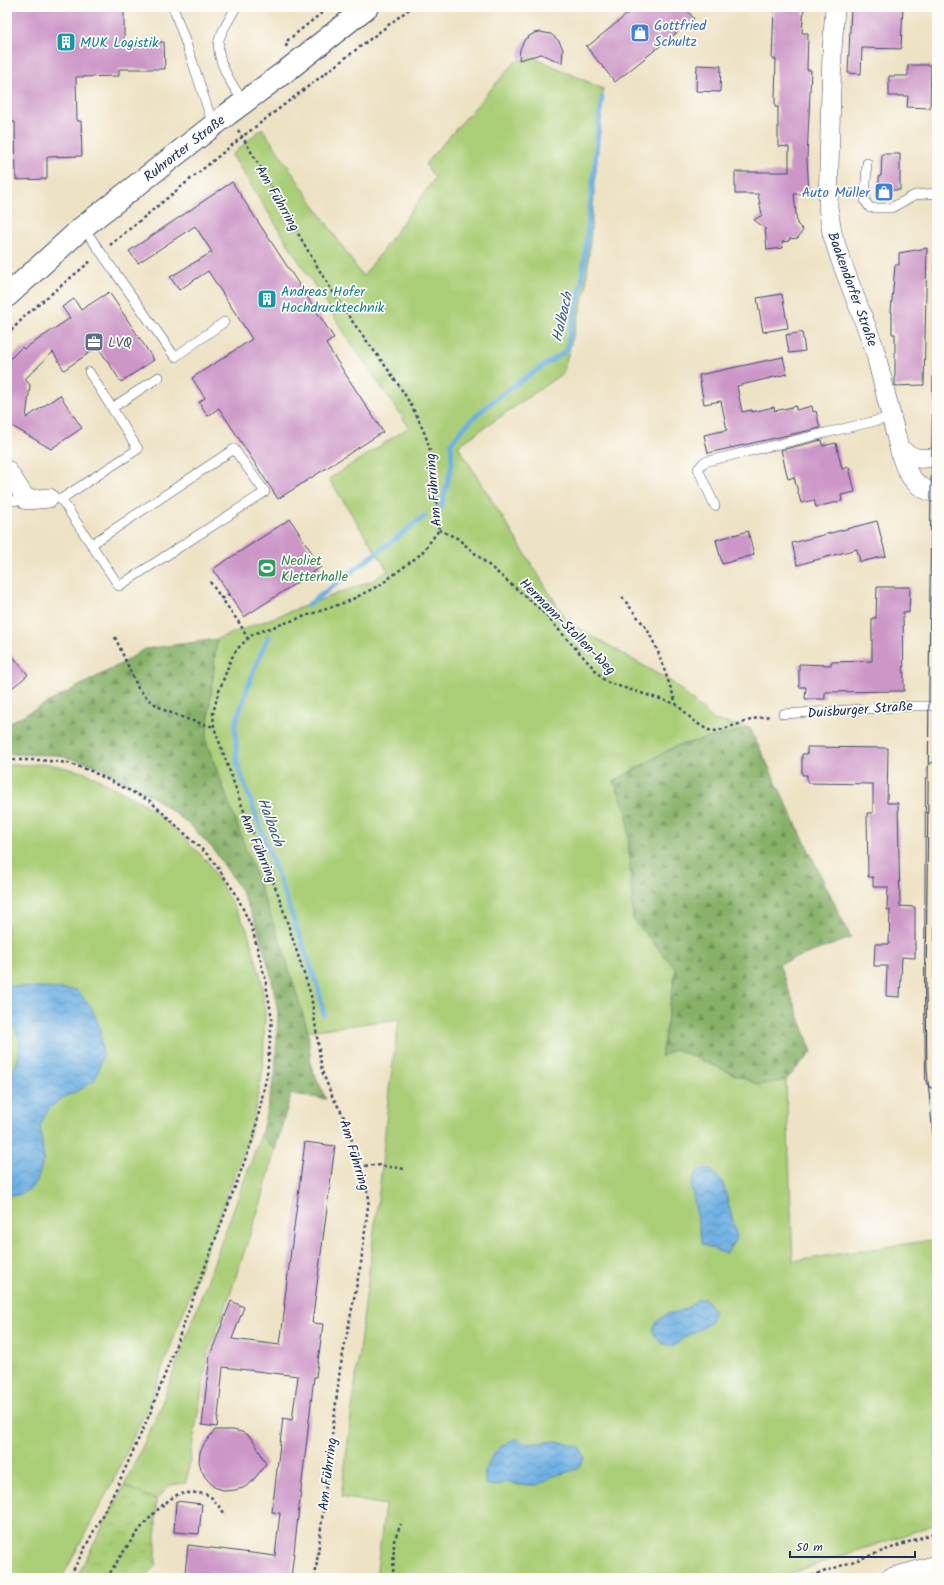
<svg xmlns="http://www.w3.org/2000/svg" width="944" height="1585" viewBox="0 0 944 1585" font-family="Kalam,sans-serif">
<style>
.grass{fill:#aace77;stroke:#627e6a}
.forest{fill:url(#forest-firs);stroke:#517063}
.park{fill:url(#park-crowns);stroke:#627e6a}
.water{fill:url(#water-waves);stroke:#4470a0}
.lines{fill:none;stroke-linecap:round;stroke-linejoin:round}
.stream{stroke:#6eb0e3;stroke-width:5}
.building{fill:#cc96c7}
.service-casing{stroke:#3b4a6d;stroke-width:10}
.minor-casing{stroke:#3b4a6d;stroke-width:20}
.tertiary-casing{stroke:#3b4a6d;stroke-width:24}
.secondary-casing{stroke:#3b4a6d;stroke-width:24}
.path{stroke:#3b4a6d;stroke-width:2.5;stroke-dasharray:3 3;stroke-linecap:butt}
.service{stroke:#fff;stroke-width:9}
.minor{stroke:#fff;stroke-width:19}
.tertiary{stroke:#fff;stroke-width:22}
.secondary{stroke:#f9e7c3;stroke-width:22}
.tram{stroke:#1b2f5e;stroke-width:1}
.labels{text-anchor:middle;stroke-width:3.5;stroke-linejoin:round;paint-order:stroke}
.shop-label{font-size:14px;fill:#366cbe;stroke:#fdfcf7;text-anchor:start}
.culture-label{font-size:14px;fill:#0d838f;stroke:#fdfcf7;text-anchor:start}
.street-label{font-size:14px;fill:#1b2f5e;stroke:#fdfcf7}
.service-label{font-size:14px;fill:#4e5e75;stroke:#fdfcf7;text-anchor:start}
.leisure-label{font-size:14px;fill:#27864d;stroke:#fdfcf7;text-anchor:start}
.water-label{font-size:15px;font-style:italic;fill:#385c8d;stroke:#fdfcf7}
</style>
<defs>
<pattern id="forest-firs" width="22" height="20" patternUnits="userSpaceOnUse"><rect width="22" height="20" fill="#87b168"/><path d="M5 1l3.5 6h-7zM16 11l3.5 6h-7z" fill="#6e9059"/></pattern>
<pattern id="park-crowns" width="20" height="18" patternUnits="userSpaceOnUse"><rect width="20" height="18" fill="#aace77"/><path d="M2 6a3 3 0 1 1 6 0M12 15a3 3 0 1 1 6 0" fill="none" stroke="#92b169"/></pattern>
<pattern id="water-waves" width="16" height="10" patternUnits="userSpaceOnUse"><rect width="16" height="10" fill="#6eb0e3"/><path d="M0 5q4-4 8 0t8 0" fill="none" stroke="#5a90bb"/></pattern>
</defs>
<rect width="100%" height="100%" fill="#fdfcf7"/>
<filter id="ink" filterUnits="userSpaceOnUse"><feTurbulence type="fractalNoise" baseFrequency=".025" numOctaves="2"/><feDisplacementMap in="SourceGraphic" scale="8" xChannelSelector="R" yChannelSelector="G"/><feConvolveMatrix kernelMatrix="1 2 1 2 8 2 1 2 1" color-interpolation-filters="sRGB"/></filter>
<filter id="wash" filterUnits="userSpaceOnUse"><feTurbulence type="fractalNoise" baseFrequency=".012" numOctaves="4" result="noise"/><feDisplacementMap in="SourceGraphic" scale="16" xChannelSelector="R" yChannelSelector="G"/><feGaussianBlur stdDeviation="0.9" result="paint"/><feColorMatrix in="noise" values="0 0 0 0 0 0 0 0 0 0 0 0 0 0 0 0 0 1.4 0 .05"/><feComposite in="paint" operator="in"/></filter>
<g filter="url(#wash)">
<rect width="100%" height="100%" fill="#eee2c4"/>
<!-- grass -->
<path class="grass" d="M534,57L603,89L586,288L563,373L458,446L567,621L673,683L714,720L750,728L676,746L614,781L627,812L633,919L676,969L661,1056L675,1049L759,1085L786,1080L793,1261L932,1240L937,1262V1524L794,1572L783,1578H376L385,1505L341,1497L381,1175L389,1090L399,1019L308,1031L282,947L206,741L217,639L371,581L388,571L329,479L409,427L347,337L232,155L262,128L363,277L435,178L425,164L515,62Z
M49,764L86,773L145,804L178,832L207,861L247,929L261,978L265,1014L263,1070L250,1134L149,1404L114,1479L62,1578H7V765Z
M261,1135L275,1150L262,1199L228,1300L208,1354L186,1483L170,1485L156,1500L124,1486L159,1411Z"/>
<!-- forest -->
<path class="forest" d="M217,639L206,741L282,947L308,1031L311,1066L326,1099L291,1094L275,1150L261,1135L275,1075L278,1013L271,975L257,926L240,889L214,850L189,824L153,797L91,764L56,755L7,754V724L119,665L145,649Z
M750,728L851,938L779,964L812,1052L786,1080L759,1085L675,1049L661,1057L676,969L633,919L627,812L614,781L676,746Z"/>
<!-- park -->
<path class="park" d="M124,1486L156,1500V1564L144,1578H76Z"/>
<!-- water -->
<path class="water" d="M7,986L77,990L90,1005L99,1025L103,1055L95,1080L80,1090L66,1096L49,1108L40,1125L44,1159L37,1181L30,1189L18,1195L7,1196V1084L18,1060L20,1042L14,1025L7,1020Z
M709,1168L723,1183L737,1237L726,1254L702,1244L691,1185L697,1171Z
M698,1299H706L714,1310C713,1326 700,1329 688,1335C683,1338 678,1344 673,1347C652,1342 645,1327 666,1315C670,1312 676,1313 680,1311C687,1309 693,1303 698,1299Z
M517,1439L527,1444L556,1441L578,1446L585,1457L578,1469L554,1476L537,1485H518L507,1481L497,1486L486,1484C479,1467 500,1441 517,1439Z"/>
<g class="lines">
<!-- stream -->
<path class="stream" d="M441,508L452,464L451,443C480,404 526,378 566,351L582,282L602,97
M308,605L425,516
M269,636L253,672L235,725L237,763L318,987L324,1015"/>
</g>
<g id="blocks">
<!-- building -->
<path class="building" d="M7,7H124V43L164,42L165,69H119V76L76,77L77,121H81L82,156L47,157V179L16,180L15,122H7Z
M636,7H685L694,19L615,82L585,45L588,46Z
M774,7H804L802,33H808L807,70H811L807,158L809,194H794L797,224L803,230L798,238L789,239V241L782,242L783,248L767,250L765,228L754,220L762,215L758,194H735V172H789V147L778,146V107H775V99L776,59H772Z
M851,7H903L901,49L862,48L861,74L848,73Z
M540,32L551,34L559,41L563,49L562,63L541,54L519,60L520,49L525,39L534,33Z
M697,65L721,66L720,92L696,91Z
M908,65H931L930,108L907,107L908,96H889V76H908Z
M882,154H900V190H879V176H881Z
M232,182L334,338L326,344L383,432L278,499L219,408L208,416L199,402L205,398L192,378L252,339L208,271L179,290L170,277L212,252L195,226L138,263L129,251Z
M927,248L924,385L895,386V334H892V312H891L895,265H899V253Z
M109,292L154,360L121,382L98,347L64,370L53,352L25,379L30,385L26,418L60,395L82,428L51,449L7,423V362L22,347L24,349L70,318L62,307L74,299L81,310Z
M782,294L788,328L763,332L757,298Z
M802,332L805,351L789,353L786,335Z
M783,357L787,374L737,386L742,412L752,410V412L774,407L775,411L796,406V410L812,406L813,412L816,411L820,428L708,453L704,435L727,430L721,401L704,404L699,375Z
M822,440L823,446L836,443L842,469L849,467L855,492L841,495L842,501L816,507L814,500L801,503L794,477L788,479L781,450Z
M290,519L321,567L244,617L213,569Z
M877,521L886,556L860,562L857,549L797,565L792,543Z
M748,531L754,555L722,564L716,540Z
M877,587H910L909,613L903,612L904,691L825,692V699H805L806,687H799V664L831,665V662L872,661V618H876Z
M7,649L28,675L7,692Z
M807,747L888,748L887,803H898L900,906L915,907V958L902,957L900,997L886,996L887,966H874L875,944H889L890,910H887L888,887H873V877H868L867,813H873V784L807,783V775H802V754H807Z
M305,1142L335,1146L312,1323L323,1324L316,1377H314L291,1578H222L185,1574L188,1545L275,1556L280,1513L272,1512L283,1418L292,1420L298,1376L223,1367L217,1427L202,1425L210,1355L231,1301L244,1307L232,1339L280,1345L285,1305H284Z
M215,1430H233L242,1432L249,1436L255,1443L266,1464L251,1483L243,1488L235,1490L226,1491L214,1487L205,1477L201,1469L199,1461L200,1452L204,1444Z
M176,1501L202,1504L199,1534L174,1532Z"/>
</g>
</g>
<g filter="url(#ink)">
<use href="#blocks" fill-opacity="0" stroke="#3b4a6d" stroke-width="1"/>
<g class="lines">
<defs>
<path id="service" d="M173,7L193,63L213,125
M236,7C232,15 221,32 219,40C215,59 233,87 244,102
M867,163L865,201L870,208H891L915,195L937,193
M83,227L175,357L224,322
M112,408L159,377
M49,498L61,499L119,586L265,492L234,449L92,544
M61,499L138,449L89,372
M7,501L27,500
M715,506L698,469L704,462L892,417
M783,714L913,706H937"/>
<path id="minor" d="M835,7L832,51L828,207L832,233L840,258L874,347L899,448C913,459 919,460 937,457
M899,448C904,469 913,489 937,493
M7,470L27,500L49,498
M890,1578L937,1565"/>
<path id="tertiary" d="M7,296L83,227L228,114L290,68L367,7"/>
<path id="secondary" d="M937,773L936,991L937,1078"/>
</defs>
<!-- service casing -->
<use href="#service" class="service-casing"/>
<!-- minor casing -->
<use href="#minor" class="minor-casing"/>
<!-- tertiary casing -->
<use href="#tertiary" class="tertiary-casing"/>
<!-- secondary casing -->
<use href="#secondary" class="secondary-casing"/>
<!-- path -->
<path class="path" d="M286,47L288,40L329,7
M238,130C272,185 301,242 336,297C365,344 408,386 427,440C436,468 435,500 439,530L421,554L380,585L349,601L253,634L237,649L231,659L218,694L213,713L214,727L242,806L278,894L311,995L322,1071L332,1096L342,1113L350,1134L369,1198L361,1263L340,1369L315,1578
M110,245L242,137L412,7
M7,335L27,314L92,260
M439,530L457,538L540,609L606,682L676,704L695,722L708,730L717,731L757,718L771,716
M210,582L240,624L248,639
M622,597L647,629L657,649L676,703
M222,599L229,594
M115,637L138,688L149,700L164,710L189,720L214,727
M7,760H40L68,763L91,771L150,801L211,858L236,894L252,928L265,978L272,1019L267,1074L254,1136L152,1409L116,1489L69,1578
M359,1166L376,1165L405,1169
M107,1578C123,1551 148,1513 175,1496C181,1492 201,1492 208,1495C213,1497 222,1511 226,1515
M393,1578L394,1541L401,1524
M806,1578L937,1532"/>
<!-- service -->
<use href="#service" class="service"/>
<!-- minor -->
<use href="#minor" class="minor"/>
<!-- tertiary -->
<use href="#tertiary" class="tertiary"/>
<!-- secondary -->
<use href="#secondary" class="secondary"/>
<!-- tram -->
<path class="tram" d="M937,170L931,492L926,990L927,1070L937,1180
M937,759L934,980L935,1068L937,1096"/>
</g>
</g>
<!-- icons -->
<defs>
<symbol id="shop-square" viewBox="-11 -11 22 22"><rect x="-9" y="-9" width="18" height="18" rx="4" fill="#3f7fe0" stroke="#fdfcf7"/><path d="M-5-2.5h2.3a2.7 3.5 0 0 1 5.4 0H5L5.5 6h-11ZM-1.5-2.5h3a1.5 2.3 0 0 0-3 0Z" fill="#fff"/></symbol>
<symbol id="building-square" viewBox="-11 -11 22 22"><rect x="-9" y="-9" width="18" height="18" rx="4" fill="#0f9aa8" stroke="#fdfcf7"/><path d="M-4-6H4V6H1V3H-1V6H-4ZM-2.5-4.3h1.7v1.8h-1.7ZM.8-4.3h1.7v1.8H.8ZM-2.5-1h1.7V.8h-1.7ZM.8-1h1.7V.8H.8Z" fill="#fff"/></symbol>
<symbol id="office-square" viewBox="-11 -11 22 22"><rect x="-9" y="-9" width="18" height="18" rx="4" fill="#5c6f8a" stroke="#fdfcf7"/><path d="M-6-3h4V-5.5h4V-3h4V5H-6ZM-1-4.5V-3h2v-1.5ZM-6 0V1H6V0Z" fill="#fff"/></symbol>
<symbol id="stadium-square" viewBox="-11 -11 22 22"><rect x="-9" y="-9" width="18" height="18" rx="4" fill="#2e9e5b" stroke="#fdfcf7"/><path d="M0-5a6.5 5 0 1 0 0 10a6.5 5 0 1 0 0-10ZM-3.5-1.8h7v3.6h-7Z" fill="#fff"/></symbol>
</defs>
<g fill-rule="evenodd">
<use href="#shop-square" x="629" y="22" width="22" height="22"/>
<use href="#building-square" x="55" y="31" width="22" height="22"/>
<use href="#shop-square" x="873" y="181" width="22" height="22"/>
<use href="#building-square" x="256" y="288" width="22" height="22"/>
<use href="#office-square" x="83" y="331" width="22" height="22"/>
<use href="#stadium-square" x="256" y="557" width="22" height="22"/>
</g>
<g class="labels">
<!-- shop labels -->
<g class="shop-label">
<text x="654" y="30">Gottfried<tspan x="654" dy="16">Schultz</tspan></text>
<text x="870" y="197" text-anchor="end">Auto Müller</text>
</g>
<!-- culture labels -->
<g class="culture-label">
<text x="80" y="47">MUK Logistik</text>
<text x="281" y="296">Andreas Hofer<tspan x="281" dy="16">Hochdrucktechnik</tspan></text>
</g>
<!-- street labels -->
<g class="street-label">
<text transform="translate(184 148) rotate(-38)" y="5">Ruhrorter Straße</text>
<text transform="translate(278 198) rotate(60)" y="5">Am Führring</text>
<text transform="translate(853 289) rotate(70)" y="5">Baakendorfer Straße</text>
<text transform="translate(433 490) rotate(-95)" y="5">Am Führring</text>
<text transform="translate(568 626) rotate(45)" y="5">Hermann-Stollen-Weg</text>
<text transform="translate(860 709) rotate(-4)" y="5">Duisburger Straße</text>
<text transform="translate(259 848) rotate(67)" y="5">Am Führring</text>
<text transform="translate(355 1155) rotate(73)" y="5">Am Führring</text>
<text transform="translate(327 1474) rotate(-83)" y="5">Am Führring</text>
</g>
<!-- service labels -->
<g class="service-label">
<text x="108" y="347">LVQ</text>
</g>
<!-- leisure labels -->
<g class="leisure-label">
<text x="281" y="565">Neoliet<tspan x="281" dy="16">Kletterhalle</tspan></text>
</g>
<!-- water labels -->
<g class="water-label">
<text transform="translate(562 317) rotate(-77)" y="5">Halbach</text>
<text transform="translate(271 822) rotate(70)" y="5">Halbach</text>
</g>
</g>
<!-- margin -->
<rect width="944" height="1585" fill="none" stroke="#fdfcf7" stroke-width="24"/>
<!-- scale -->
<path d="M790 1551v6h125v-6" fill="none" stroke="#1b2f5e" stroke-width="2"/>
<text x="796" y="1551" font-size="12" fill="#1b2f5e" stroke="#fdfcf7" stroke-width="3" paint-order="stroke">50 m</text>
</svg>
